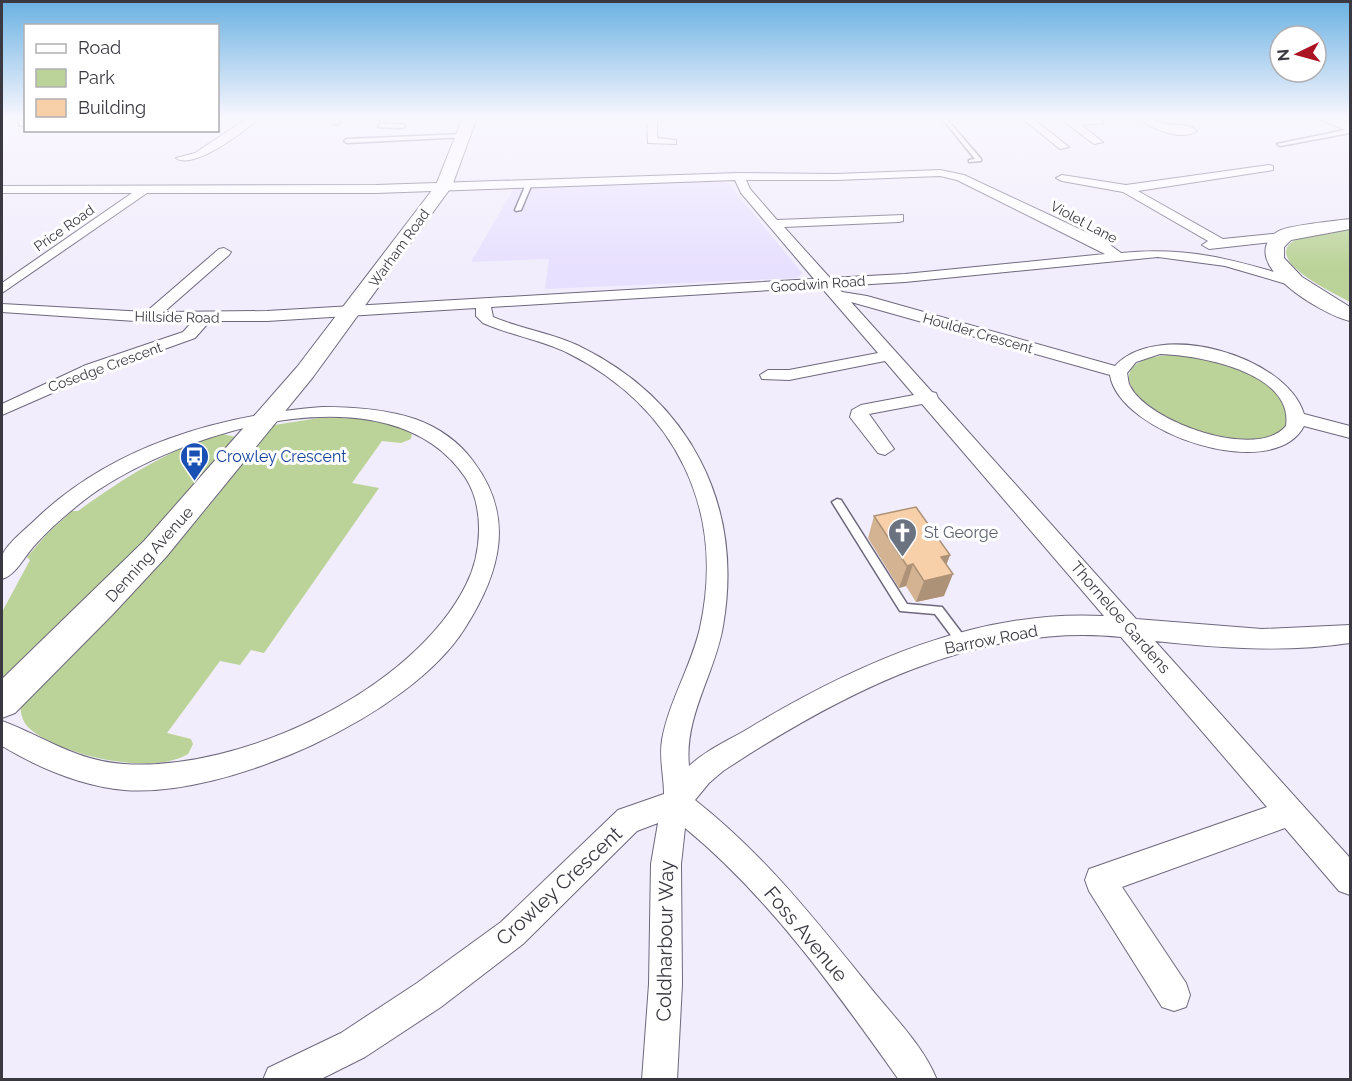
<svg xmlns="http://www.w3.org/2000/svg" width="1352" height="1081" viewBox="0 0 1352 1081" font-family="Raleway,sans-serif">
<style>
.built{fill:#e8e0ff}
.green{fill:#bbd399}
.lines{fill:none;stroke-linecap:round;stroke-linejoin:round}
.lane-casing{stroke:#6e687d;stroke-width:3}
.street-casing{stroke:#6e687d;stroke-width:2}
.secondary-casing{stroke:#6e687d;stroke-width:2}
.lane{fill:#fff;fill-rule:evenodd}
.street{fill:#fff;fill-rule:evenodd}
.secondary{fill:#fff;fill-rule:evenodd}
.wall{fill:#d4b392}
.shaded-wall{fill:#ad9277}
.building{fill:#f7d0aa;stroke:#ad9277;stroke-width:1.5}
.labels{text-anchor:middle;stroke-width:6;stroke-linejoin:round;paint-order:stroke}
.far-street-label{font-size:14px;fill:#3a3841;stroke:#fff}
.transit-label{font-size:16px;fill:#164399;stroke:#fff;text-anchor:start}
.worship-label{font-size:16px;fill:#5b616d;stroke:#fff;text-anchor:start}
.street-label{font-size:16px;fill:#3a3841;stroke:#fff}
.near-street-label{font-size:20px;fill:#3a3841;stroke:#fff}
</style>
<rect width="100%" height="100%" fill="#f1edfc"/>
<!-- built -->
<path class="built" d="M720,180L728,183L802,273L797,278L545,289L549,259L471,262L514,188Z"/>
<!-- green -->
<path class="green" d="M1350,229V302C1338,295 1260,260 1295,240C1310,231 1333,232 1350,229Z
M1177,354C1203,357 1301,381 1288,421C1286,429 1278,433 1272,436C1208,466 1050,362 1177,354Z
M319,418C347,418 388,417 412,434L411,439L401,443L382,441L352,483L379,488L264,653L251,650L240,665L220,661L167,733L191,739L193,744L188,754C152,776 62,756 30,729C22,722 21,714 20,704L204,512L274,425Z
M222,434L236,437L237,443L157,532L3,678L2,612L30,560L27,557L47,534L72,511H78C121,480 170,448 222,434Z"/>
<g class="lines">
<defs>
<path id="lane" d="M20,117H24L26,127L19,125Z
M338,117H342L338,124H334Z
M382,117H386L383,124H402L405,126L402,128L378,127Z
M941,117H945L981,159V161L969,162V160L975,159Z
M1350,129V133L1280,146L1277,144Z
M464,134L466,137L347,143L344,141L347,139Z
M529,182L532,184L521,210L516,211L515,210L526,184Z
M837,499L841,500L907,604L942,607L967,640L969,643L967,646L963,648L959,646L935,614L900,611L832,502Z"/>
<path id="street" d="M249,117H260C247,130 193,171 176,158L195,153Z
M647,117H657V138L676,140V144L648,143Z
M1020,117H1031L1069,147L1060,149Z
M1058,117H1069L1073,120L1103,119V123L1081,125L1103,142L1094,144Z
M1136,117C1148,116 1154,121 1164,123C1177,127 1187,122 1197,131C1182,142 1149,128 1136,117Z
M1269,165L1273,166V170L1138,191L1223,239L1282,233L1289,237L1282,241L1209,249L1202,245L1208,241L1123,192L1062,181L1056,178L1062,175L1126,185Z
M940,170L964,175L1105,241L1121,253C1188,246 1235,260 1298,279L1300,282L1293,286L1225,266L1158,257L905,282L837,286L842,292L867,296L1115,366C1157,319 1286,355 1304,414L1350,426V438L1304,426C1273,485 1119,433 1110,375L851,302L932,392L936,393L938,398L1136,619L1262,629L1350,625V643C1286,653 1220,648 1155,641L1350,858V895L1339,891L1285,828L1122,887L1186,983L1190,995L1186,1007L1174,1011L1162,1007L1089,891L1085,880L1089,869L1267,807L1121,637C977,622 840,694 723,771L709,783L695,800C765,855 818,923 873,991C895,1018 924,1047 937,1080H899C836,991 769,897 685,828L681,864L682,984L677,1080H642L649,984L651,864L658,823L637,831L523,944L441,1007L365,1057L319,1080H263L268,1068L341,1033L417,983L501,922L618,810L664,794C664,776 659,758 662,740C669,701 691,667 700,628C726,510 676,407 568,353C541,340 510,335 483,323L476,316V308L267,321H210L195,338L98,373L2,415V404L86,365L183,332L193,321L150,322L2,312V304L146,312L219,249L224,248L231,252L229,255L164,312L267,311L814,279L741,193L735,180L376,193H147L2,293V283L132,193H2V186L376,185L739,173L836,174ZM940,176L957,180L1105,254L905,274L830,278L784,227L899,222L903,221V215L777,220L750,189L746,180H836ZM821,287L878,353L789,370H768L760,375L762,379L789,380L885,361L914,395L861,405L852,410L850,417L878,453L885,455L894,449L869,414L922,404L1104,616C978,609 856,664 751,727C730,740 707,749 689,766C684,716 715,674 723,626C744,505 690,400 579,346C552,333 521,329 493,317L491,307ZM1160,354C1198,355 1294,372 1286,426C1257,461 1148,422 1130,386C1128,383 1128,377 1127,373L1136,362Z
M322,407C354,407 385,409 415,419C438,427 459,442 473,461C516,517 500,573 465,628C410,716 226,798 124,790C81,786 39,768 2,746V721C45,737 76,761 124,764C240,772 413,691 466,585C482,554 485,507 465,477C389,365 180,432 91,495C71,510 51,527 34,546C24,557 16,575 2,579C2,573 0,562 2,556C7,543 26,529 36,519C112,446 219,415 322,407Z"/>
<path id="secondary" d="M463,117H477L452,186L313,377L166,557L113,614L15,713L2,718V679L144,541L297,367L436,185Z
M1314,117H1333L1350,123V132Z
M1350,219V229L1291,240L1284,247V258L1302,277L1350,307V321C1323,315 1234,263 1277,232C1287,225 1336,221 1350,219Z"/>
</defs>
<!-- lane casing -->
<use href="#lane" class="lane-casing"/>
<!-- street casing -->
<use href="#street" class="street-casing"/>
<!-- secondary casing -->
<use href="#secondary" class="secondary-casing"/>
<!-- lane -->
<use href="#lane" class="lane"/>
<!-- street -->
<use href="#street" class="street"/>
<!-- secondary -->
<use href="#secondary" class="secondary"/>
</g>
<!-- wall -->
<path class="wall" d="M874,516L950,555L946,565L944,596L916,602L906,586L899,588L868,538Z"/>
<!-- shaded-wall -->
<path class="shaded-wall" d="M950,555L942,576L953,574L944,596L916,602L924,581L941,557Z
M913,564L906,586L899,588L907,566Z"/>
<!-- building -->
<path class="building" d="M916,507L950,555L941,557L953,574L924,581L913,564L907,566L874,516Z"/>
<!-- sky -->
<linearGradient id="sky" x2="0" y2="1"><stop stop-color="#6ab1e2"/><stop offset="0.44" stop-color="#f9f7fe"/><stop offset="1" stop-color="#f9f7fe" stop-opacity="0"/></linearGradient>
<rect width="1352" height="268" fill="url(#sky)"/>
<!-- icons -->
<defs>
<symbol id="bus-pin" viewBox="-11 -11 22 30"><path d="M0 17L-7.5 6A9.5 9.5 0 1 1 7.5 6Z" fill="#1a4fb4" stroke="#fff"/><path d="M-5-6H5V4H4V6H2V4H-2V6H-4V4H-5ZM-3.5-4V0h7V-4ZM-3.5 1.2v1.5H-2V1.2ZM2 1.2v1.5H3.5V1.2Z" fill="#fff"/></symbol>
<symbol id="church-pin" viewBox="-11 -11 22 30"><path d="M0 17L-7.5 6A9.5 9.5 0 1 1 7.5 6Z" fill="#6b7280" stroke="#fff"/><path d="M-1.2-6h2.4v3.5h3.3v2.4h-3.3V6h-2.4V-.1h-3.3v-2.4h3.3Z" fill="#fff"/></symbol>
</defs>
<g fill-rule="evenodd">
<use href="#bus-pin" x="178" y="440" width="33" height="45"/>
<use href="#church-pin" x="886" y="516" width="33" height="45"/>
</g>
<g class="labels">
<!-- far-street labels -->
<g class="far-street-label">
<text transform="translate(1084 222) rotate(28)" y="5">Violet Lane</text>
<text transform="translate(64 228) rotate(-35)" y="5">Price Road</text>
<text transform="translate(399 248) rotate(-54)" y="5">Warham Road</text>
<text transform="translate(818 284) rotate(-4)" y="5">Goodwin Road</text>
<text transform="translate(177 317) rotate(1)" y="5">Hillside Road</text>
<text transform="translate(978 333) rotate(16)" y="5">Houlder Crescent</text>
<text transform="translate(105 367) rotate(-20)" y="5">Cosedge Crescent</text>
</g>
<!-- transit labels -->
<g class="transit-label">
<text x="216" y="462">Crowley Crescent</text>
</g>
<!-- worship labels -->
<g class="worship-label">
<text x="924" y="538">St George</text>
</g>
<!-- street labels -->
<g class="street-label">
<text transform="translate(149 554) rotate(-48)" y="6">Denning Avenue</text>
<text transform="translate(1121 617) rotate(49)" y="6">Thorneloe Gardens</text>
<text transform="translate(991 639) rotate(-11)" y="6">Barrow Road</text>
</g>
<!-- near-street labels -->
<g class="near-street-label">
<text transform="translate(559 886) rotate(-43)" y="7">Crowley Crescent</text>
<text transform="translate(806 934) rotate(50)" y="7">Foss Avenue</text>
<text transform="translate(665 941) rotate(-89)" y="7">Coldharbour Way</text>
</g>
</g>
<!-- border -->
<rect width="1352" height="1081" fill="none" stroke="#3a3841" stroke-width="6"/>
<!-- legend -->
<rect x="24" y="24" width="195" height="108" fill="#ffffff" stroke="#b0afb3" stroke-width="1.5"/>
<rect x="36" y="44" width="30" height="9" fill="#ffffff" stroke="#b0afb3" stroke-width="1.5"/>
<text x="78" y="54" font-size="18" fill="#3a3841">Road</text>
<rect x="36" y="69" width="30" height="18" fill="#bbd399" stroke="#b0afb3" stroke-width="1.5"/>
<text x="78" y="84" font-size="18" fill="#3a3841">Park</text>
<rect x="36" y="99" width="30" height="18" fill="#f7d0aa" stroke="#b0afb3" stroke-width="1.5"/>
<text x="78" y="114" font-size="18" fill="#3a3841">Building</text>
<!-- north arrow -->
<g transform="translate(1298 54) rotate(265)"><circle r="28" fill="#ffffff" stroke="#b0afb3" stroke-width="1.5"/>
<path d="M0-4.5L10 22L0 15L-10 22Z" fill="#a91322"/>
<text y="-9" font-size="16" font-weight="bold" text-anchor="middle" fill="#3a3841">N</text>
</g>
</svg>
